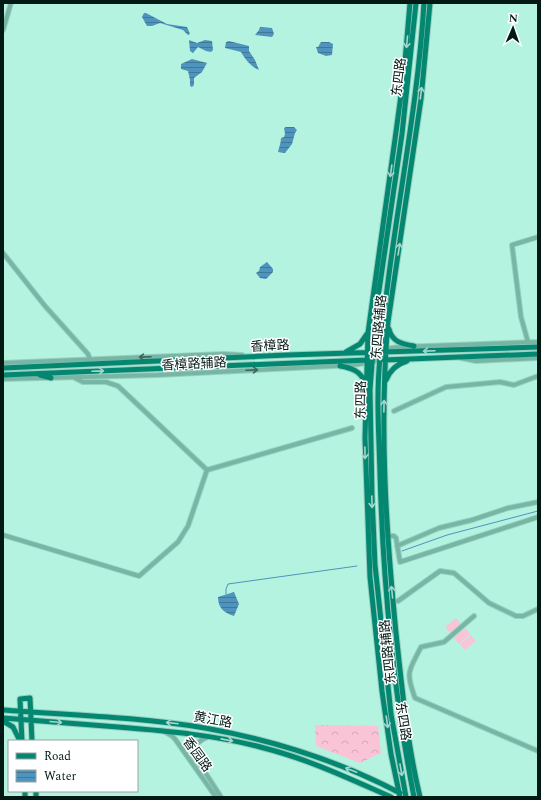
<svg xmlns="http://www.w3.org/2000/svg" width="541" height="800" viewBox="0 0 541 800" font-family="Spectral,'Noto Sans SC',serif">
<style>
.park{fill:url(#park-crowns)}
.garden{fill:#f9c4d6}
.water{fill:url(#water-rules)}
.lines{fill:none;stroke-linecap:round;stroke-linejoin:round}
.stream{stroke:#4e94bc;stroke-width:1}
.minor-casing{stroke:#98d0c0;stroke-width:6}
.major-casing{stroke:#98d0c0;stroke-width:7}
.minor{stroke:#77b5a4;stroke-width:4}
.major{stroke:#048771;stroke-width:5}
.oneway{stroke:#a7d5cd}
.oneway2{stroke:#3c675c}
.labels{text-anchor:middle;stroke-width:3;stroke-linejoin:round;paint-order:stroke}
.street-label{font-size:13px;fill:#021914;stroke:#fff}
</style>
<defs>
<pattern id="park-crowns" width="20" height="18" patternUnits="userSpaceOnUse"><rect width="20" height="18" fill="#f9c4d6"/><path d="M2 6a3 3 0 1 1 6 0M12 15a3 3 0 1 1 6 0" fill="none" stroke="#d4a8b7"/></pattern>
<pattern id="water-rules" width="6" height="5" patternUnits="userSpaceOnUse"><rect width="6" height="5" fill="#4e94bc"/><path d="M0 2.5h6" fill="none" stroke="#3f7898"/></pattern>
</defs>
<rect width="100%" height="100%" fill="#b5f3e1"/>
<!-- park -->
<path class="park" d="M315,725L378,726L381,753L360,763L316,746Z"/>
<!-- garden -->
<path class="garden" d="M456,618L461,624L450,633L445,627Z
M465,628L470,634L459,644L454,638Z
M471,635L476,641L465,650L460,644Z"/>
<!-- water -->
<path class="water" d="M144,13H146L167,24L187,27L190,34L188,35L183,30L160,23L152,26H147L142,17Z
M260,27L272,28L274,34L272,37L255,35L259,30Z
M189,40L197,43L205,40L212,41L213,50L211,52L206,51L198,47L193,53L190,51Z
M229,41L249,46V51L255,60L259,70C251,67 245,59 241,52L225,48L226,42Z
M321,42H329L333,44L332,55L326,56L318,53L316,47H318Z
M192,59L207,63L202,72L194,78V85L192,87L190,86V80L188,71L181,69V64Z
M286,127H294L297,130L295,133L292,144L285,153L278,152C279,147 281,143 281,138L284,137L285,134L284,128Z
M267,262L273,269V272L266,279L260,278L256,273L259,271L260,267Z
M234,592L239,604L234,616C224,613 218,608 218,597Z"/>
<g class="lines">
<!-- stream -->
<path class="stream" d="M402,551L447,535L538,511
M226,594V589L228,584L357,566"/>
<defs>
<path id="minor" d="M3,30L11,3
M3,253L45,306L88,354L90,360
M528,342L521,317L512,245L538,237
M385,349L399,347L538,342
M461,358L476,361L538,358
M3,363L224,354L242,355
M75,378L83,382H106L118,386L207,470
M3,379L158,375L354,365L382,360
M394,411L446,387L500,382L514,385L538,376
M207,470L352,428
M3,535L139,576L178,542L188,526L207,470
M387,536H394L396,538L400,562L538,517
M397,546L439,528L472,520L508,508L538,502
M398,601L440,571L454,573L489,603L516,616H523L538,609
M474,616L444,642L421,647C409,671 405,671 415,698L538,751
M165,732L172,736L175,739L216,797
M208,737C199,740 193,745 194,755L221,797"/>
<path id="major" d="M389,329C392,342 402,344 414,346
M346,352L360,344L367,334
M384,360L538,354
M340,366C352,368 360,371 365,382
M3,368L287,355L538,347
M3,375L368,360
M40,375L51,378
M386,380C390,370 397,364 407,361
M3,710C70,715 139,717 205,728C273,740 339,761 400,793
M3,718C41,721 79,724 118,727C167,731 216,735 264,748C308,759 350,779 391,797
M3,721L13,727L20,741
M22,741L20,699L30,698L32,741
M25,791V797
M36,791V797
M400,797L391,754L382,691L370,577L365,438L368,333L396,132L404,73L410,3
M406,797L391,714L375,565L372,496L370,390L376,311L402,134L416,3
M414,797C393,690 383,582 380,474C379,435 376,396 380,358C389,239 417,122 424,3
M420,797C407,743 402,688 396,633C386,530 379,425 388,322L421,99L430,3"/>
</defs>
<!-- minor casing -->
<use href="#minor" class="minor-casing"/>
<!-- major casing -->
<use href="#major" class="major-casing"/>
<!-- minor -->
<use href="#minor" class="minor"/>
<!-- major -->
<use href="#major" class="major"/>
</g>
<!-- one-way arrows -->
<defs><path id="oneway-shaft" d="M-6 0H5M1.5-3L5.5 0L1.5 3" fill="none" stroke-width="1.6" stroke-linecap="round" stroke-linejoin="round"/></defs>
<g class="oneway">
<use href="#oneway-shaft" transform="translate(407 42) rotate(95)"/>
<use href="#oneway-shaft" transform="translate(421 93) rotate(-83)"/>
<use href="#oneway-shaft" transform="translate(391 171) rotate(98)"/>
<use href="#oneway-shaft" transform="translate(399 249) rotate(-81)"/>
<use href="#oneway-shaft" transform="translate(429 351) rotate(178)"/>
<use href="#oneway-shaft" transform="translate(98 371) rotate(-2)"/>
<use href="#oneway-shaft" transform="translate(384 406) rotate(-89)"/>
<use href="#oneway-shaft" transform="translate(365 453) rotate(89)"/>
<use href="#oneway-shaft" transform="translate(372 502) rotate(88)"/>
<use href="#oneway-shaft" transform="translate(392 592) rotate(-96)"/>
<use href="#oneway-shaft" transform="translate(56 722) rotate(5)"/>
<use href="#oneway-shaft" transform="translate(387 722) rotate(82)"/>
<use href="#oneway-shaft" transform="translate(172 723) rotate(-173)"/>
<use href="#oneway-shaft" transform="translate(227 740) rotate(11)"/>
<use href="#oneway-shaft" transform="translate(351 770) rotate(-159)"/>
<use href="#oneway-shaft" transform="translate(401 770) rotate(80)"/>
</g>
<g class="oneway2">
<use href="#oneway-shaft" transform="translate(145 357) rotate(178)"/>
<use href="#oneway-shaft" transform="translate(252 370) rotate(-2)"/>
</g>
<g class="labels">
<!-- street labels -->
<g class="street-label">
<text transform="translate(398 77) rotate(-83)" y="5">东四路</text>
<text transform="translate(378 327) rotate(-85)" y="5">东四路辅路</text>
<text transform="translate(270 345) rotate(-3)" y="5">香樟路</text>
<text transform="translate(194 363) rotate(-3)" y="5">香樟路辅路</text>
<text transform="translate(360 400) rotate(-89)" y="5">东四路</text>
<text transform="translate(387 652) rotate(-96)" y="5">东四路辅路</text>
<text transform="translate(213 719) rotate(10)" y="5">黄江路</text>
<text transform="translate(404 721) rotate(81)" y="5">东四路</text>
<text transform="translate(198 754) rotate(54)" y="5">香园路</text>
</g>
</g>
<!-- border -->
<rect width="541" height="800" fill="none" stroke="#021914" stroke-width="8"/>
<!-- legend -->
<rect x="8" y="740" width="130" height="52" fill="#ffffff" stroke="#9aa3a1"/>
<rect x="16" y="753" width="20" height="6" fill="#048771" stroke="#9aa3a1"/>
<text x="44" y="760" font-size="12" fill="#021914">Road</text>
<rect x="16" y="770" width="20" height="12" fill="url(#water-rules)" stroke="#9aa3a1"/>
<text x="44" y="780" font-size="12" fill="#021914">Water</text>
<!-- north arrow -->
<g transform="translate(513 28) rotate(2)" stroke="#ffffff" stroke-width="3" paint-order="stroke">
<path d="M0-3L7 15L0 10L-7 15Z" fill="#021914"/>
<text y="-6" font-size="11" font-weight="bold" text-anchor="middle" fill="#021914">N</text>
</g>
</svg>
